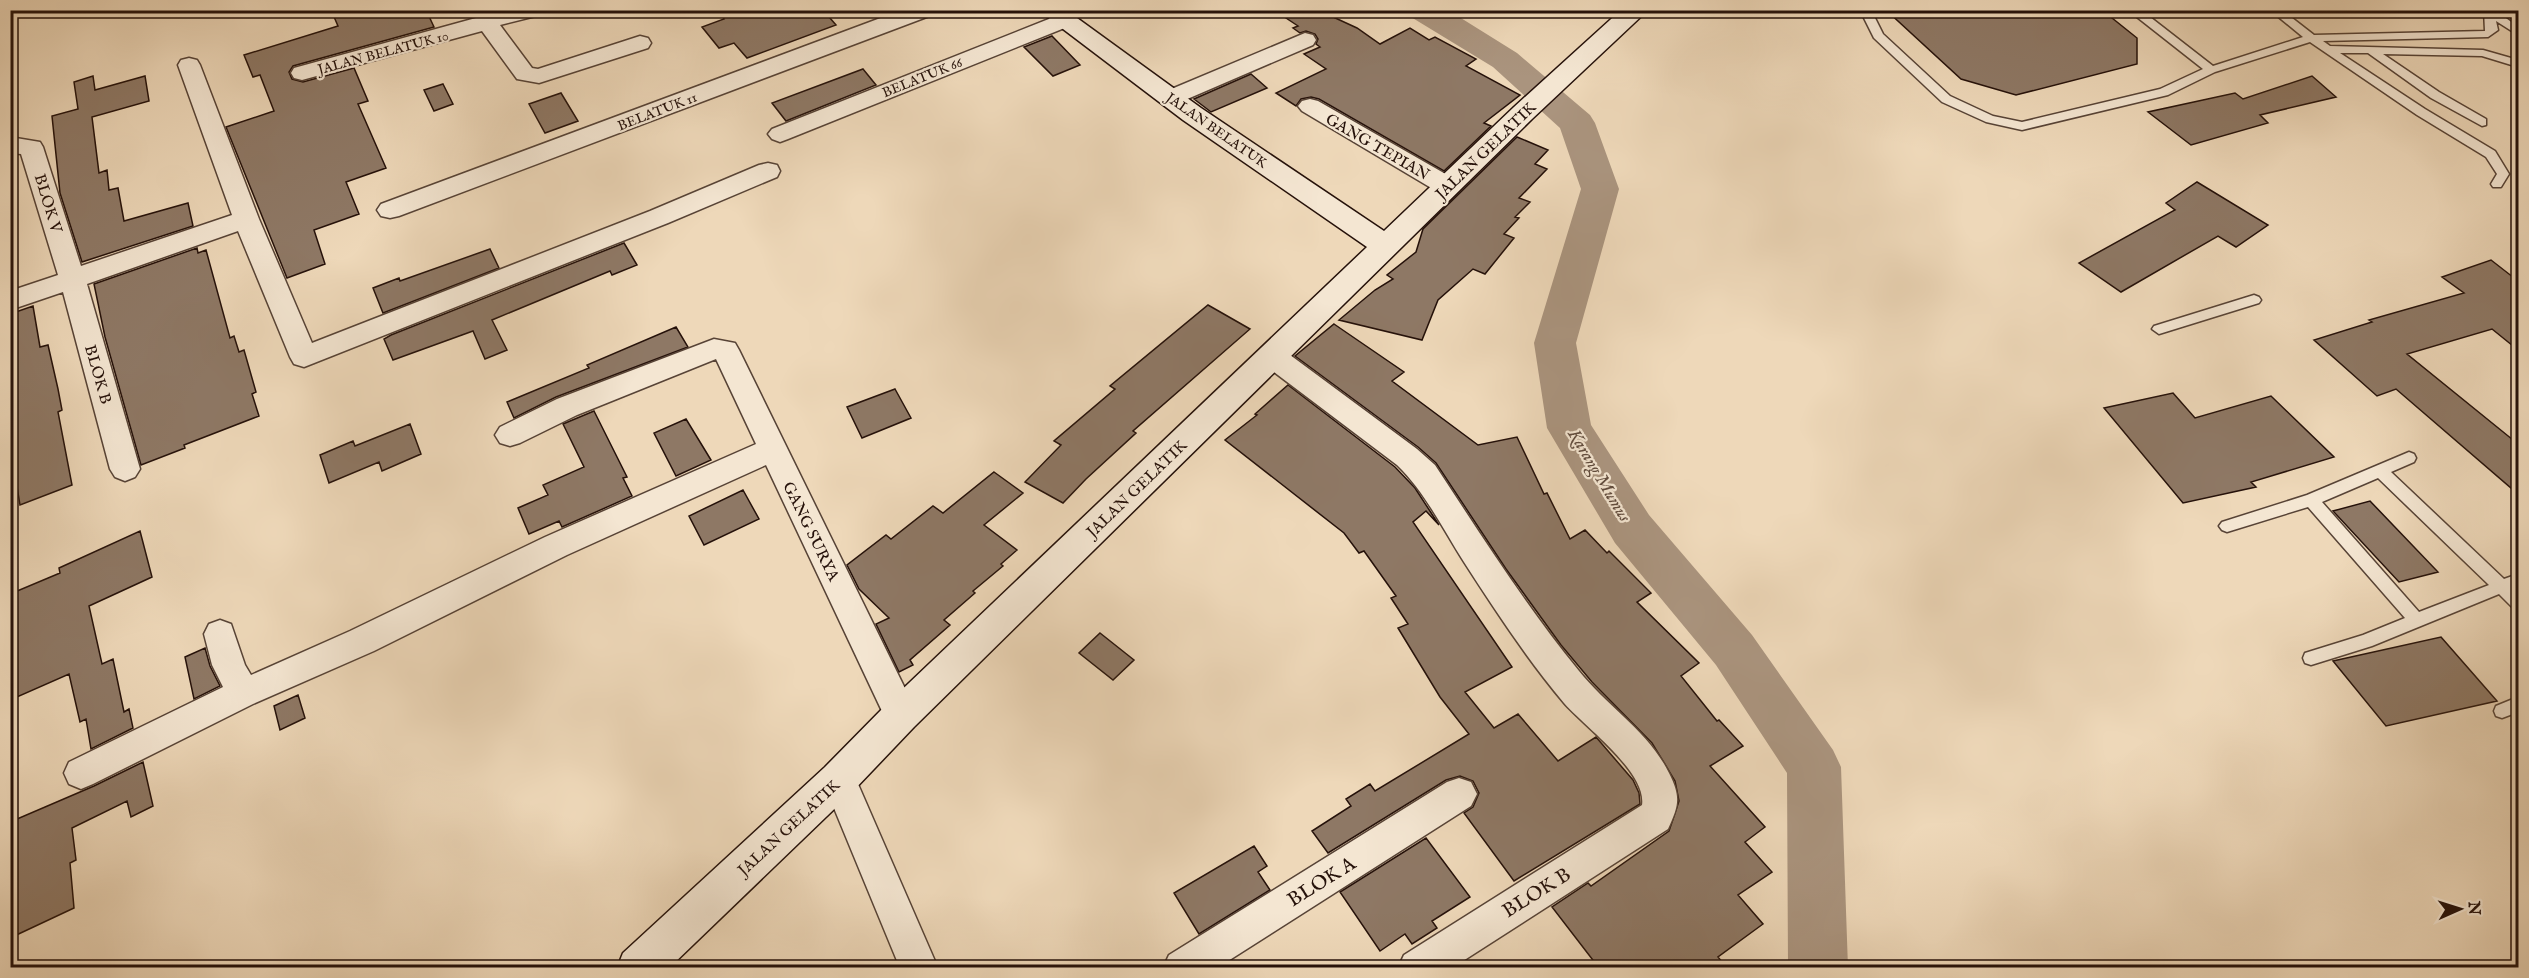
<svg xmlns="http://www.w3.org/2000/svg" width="2529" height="978" viewBox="0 0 2529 978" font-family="'IM FELL English',serif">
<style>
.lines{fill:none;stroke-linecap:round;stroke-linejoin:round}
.river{fill:#aa947e;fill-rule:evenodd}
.building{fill:#8e7865;stroke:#25110a;stroke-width:1.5}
.lane-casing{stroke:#574336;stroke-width:3}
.street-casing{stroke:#574336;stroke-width:3}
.secondary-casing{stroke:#25110a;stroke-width:3}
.lane{fill:#f4e6d2;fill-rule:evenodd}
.street{fill:#f4e6d2;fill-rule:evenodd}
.secondary{fill:#f4e6d2;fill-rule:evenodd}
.labels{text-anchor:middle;stroke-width:4.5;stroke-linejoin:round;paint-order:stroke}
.far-street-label{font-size:14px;fill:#25110a;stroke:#f4e6d2}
.street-label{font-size:16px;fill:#25110a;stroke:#f4e6d2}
.water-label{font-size:18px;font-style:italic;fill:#614c3e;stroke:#f4e6d2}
.near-street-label{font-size:20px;fill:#25110a;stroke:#f4e6d2}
</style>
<rect width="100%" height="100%" fill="#eed8b9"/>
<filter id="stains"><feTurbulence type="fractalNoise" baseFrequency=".00333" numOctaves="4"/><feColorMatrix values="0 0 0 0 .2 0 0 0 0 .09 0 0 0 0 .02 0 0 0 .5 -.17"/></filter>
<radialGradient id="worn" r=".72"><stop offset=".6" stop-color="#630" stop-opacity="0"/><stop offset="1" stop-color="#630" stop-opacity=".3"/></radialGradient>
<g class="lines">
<!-- river -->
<path class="river" d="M1406,10H1448L1517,53L1590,115L1595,123L1619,189L1576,343L1591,425L1649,515L1752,635L1833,750L1841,767L1848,968H1788L1787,773L1716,665L1615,543L1547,428L1534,343L1581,189L1560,128L1493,67L1411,17Z"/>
</g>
<!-- building -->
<path class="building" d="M331,10H426L434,27L293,66L289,72L292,79L303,82L354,68L368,101L358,104L386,168L346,182L359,214L314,230L325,264L287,278L226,127L274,111L260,75L253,77L244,55L338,26Z
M717,10H823L836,25L747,58L734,43L719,48L702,27L724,19Z
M1274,10H1318L1357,28L1380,44L1410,28L1429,40L1435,37L1476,59L1466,66L1520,95L1484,123L1491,126L1444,171L1319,99L1311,97L1301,99L1296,106L1276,93L1326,69L1304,54L1320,47L1316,44L1318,39L1315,34L1306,31L1300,33L1293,28L1298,26Z
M1886,10H2102L2137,38V64L2016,95L1961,79Z
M1052,36L1080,65L1053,76L1024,47Z
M863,69L876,85L786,121L772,103Z
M1251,74L1267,88L1211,112L1194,99Z
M93,76L95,90L145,76L149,101L92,117L99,173L107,170L109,190L118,188L124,221L188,203L193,226L82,262L60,193L52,116L78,109L74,82Z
M2312,76L2336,97L2260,115L2268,123L2191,145L2148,112L2235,93L2243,99Z
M443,84L453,104L434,111L424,90Z
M561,93L578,121L545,133L529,104Z
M1517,137L1548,150L1535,164L1547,169L1519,198L1530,202L1515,217L1519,218L1504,234L1514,238L1485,274L1473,269L1438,300L1422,340L1339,320L1375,290L1393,279L1387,275L1416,252L1423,229Z
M2197,182L2268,225L2236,247L2218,236L2121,292L2079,263L2175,210L2166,203Z
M624,243L637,265L612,275L610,271L492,320L507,350L485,359L473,331L393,360L384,339L391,335Z
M197,248L198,253L206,250L230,338L234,336L239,352L244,350L256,392L252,394L259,416L184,445L185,448L141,465L105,337L94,284Z
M490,249L499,268L383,313L373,288L399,278L400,281Z
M2491,260L2518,281V350L2492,329L2407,354L2518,444V494L2396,389L2377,396L2314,340L2372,322L2369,320L2464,293L2442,277Z
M1208,305L1250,329L1133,431L1136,433L1086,479L1063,503L1025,482L1061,445L1054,441L1115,389L1110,386Z
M33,306L40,347L48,345L58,389L62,410L58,412L72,485L20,505L10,444V314Z
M1334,324L1404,372L1392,381L1478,445L1517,437L1544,494L1547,493L1570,539L1585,530L1607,553L1609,551L1651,593L1637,602L1699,663L1681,676L1717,721L1719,720L1743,746L1710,766L1765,827L1745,842L1772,872L1738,895L1763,924L1718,957L1727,968H1599L1552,907L1588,883L1591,886L1669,831L1679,801L1675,781L1652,743L1592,682L1561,645L1506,569L1436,463L1418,447L1295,356Z
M676,327L688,347L556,397L514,418L507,402L589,368L587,365Z
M1288,385L1395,467L1415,488L1439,525L1426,511L1413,522L1512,667L1465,692L1494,728L1518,714L1558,761L1596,737L1633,780L1639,793L1640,804L1514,881L1464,813L1473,807L1479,793L1473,781L1460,776L1446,780L1328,853L1312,831L1351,806L1346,799L1370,784L1375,791L1469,734L1440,697L1398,628L1408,624L1391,598L1396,596L1364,551L1359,553L1344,533L1225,440L1257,415L1255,414Z
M895,389L911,418L862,438L847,407Z
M2173,393L2195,418L2271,396L2334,457L2251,482L2256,487L2183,503L2104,408Z
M594,411L627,477L623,478L632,496L562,527L559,521L529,534L518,508L548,495L543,485L584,467L563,424Z
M686,419L711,460L676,476L654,433Z
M410,424L421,454L382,471L379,462L329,483L320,455L353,441L355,446Z
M994,472L1023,493L984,525L1017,550L1001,564L1003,566L973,591L975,593L944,620L950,625L910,660L913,665L899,672L876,624L889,618L859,589L847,565L886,535L891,539L933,506L943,513Z
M743,490L759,519L704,545L689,516Z
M2370,501L2438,572L2399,582L2333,511Z
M140,531L152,577L89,606L102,664L113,659L124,712L129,709L133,728L91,749L86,719L80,722L69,674L17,697L10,654V594L60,573L59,568Z
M1100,633L1134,660L1113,680L1079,653Z
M2441,637L2497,701L2386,726L2333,661Z
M205,648L210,666L220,686L194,699L185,657Z
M298,695L305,718L280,730L274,706Z
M143,762L153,806L131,817L127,801L72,828L76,860L70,863L74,908L10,938V822L94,786Z
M1426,838L1470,897L1432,921L1437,928L1412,944L1405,934L1380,951L1340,892Z
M1254,846L1267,866L1258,872L1270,890L1199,934L1174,893Z"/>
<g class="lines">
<defs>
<path id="lane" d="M1860,10H1871L1883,34L1950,96L1993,116L2022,122L2160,89L2203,69L2128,10H2141L2213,66L2303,37L2270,10H2282L2314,35L2485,31L2484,10H2495L2518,27V35L2496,21L2498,30L2488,37L2323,41L2330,46L2483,50L2518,60V67L2482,56L2383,54L2439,92L2486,119V125L2482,126L2431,98L2368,53H2340L2425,109L2495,151L2509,174L2501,187H2493L2491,184L2497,174L2486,157L2417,115L2310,42L2215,72L2168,95L2022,130L1986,122L1942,102L1874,38Z
M2254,295L2259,297L2261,300L2259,303L2159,334L2152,329L2154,326Z
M2409,452L2414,454L2416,458L2414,462L2391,472L2504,579L2518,574V587L2514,588L2518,592V609L2512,607L2499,594L2372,646L2311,665L2305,663L2303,658L2305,653L2363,635L2405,618L2308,507L2227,532L2222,530L2219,526L2222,522L2307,495ZM2378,478L2489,585L2419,612L2322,502Z
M2518,697V712L2502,718L2496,716L2494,711L2496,706Z"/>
<path id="street" d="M505,10H543L540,15L500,25L532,68L538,69L640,36L648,38L651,43L648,48L539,83L517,79L482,31L302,80L294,78L291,73L294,68Z
M902,10H935L932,15L399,216L390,218L381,216L377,210L381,204Z
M1064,13L1072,15L1075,20L1072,25L788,139L780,142L772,139L768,134L772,129Z
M1305,33L1313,35L1316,40L1313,45L1178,103L1170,105L1162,103L1158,98L1162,93Z
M189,58L197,60L200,65L259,219L312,343L650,211L759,165L768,163L777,165L780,171L777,177L668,223L304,367L294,364L290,357L238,231L87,284L140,469L135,477L125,481L115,477L110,469L63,292L10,310V291L58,275L21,154L10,153V137L40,142L43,147L81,266L232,215L178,65L181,60Z
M1310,99L1318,101L1456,180L1459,186L1456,192L1447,194L1438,192L1302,111L1298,106L1302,101Z
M714,339L735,343L739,350L918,715L913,726L901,730L889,726L766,465L567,555L374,651L253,704L93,784L81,789L69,784L64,773L69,762L223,687L212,665L204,634L209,624L220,620L231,624L245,665L251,675L350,631L545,537L756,444L716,359L577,415L520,443L510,446L500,443L495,435L500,427L557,399Z
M1272,346L1282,349L1417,449L1435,465C1481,535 1526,606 1579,671C1607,706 1649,732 1669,773C1681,797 1679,805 1668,829L1452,968H1398L1404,955L1642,805C1647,772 1585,727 1564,703C1527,659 1495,610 1464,562C1443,529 1425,492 1397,465L1262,363L1258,356L1262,349Z
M839,763L851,768L938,968H900L822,779L827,768Z
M1459,778L1471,782L1477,794L1471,806L1217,968H1163L1169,955L1447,782Z"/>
<path id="secondary" d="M1038,10H1066L1201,108L1384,231L1514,107L1621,10H1648L1532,119L914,727L853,791L669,968H617L623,953L825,767L888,703L1367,247L1183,120Z"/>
</defs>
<!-- lane casing -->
<use href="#lane" class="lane-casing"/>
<!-- street casing -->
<use href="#street" class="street-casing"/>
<!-- secondary casing -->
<use href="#secondary" class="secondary-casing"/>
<!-- lane -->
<use href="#lane" class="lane"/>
<!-- street -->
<use href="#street" class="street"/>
<!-- secondary -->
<use href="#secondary" class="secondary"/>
</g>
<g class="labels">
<!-- far-street labels -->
<g class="far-street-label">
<text transform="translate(383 52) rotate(-15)" y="5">JALAN BELATUK 10</text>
<text transform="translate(922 77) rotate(-22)" y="5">BELATUK 66</text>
<text transform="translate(657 111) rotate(-21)" y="5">BELATUK 11</text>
<text transform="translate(1217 130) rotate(35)" y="5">JALAN BELATUK</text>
</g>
<!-- street labels -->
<g class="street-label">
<text transform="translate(1378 146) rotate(30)" y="6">GANG TEPIAN</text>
<text transform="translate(1485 150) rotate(-44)" y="6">JALAN GELATIK</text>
<text transform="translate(49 203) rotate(73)" y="6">BLOK V</text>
<text transform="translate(99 374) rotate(74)" y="6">BLOK B</text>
<text transform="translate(1136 488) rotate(-44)" y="6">JALAN GELATIK</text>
<text transform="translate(812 531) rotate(64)" y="6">GANG SURYA</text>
<text transform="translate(788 827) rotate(-43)" y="6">JALAN GELATIK</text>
</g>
<!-- water labels -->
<g class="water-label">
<text transform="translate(1600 475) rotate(59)" y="6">Karang Mumus</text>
</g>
<!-- near-street labels -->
<g class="near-street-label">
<text transform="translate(1321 881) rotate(-32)" y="7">BLOK A</text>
<text transform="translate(1536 892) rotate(-32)" y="7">BLOK B</text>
</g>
</g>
<!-- margin -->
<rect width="2529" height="978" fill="none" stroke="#eed8b9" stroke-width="36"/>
<rect x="12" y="12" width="2505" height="954" fill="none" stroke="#25110a" stroke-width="3"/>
<rect x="18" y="18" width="2493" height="942" fill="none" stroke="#25110a" stroke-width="1.5"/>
<!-- north arrow -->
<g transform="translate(2460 909) rotate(87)" stroke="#f4e6d2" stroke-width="4.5" paint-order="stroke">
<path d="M0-4.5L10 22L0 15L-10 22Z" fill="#25110a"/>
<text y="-9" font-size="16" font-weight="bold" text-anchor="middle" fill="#25110a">N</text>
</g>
<rect width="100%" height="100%" filter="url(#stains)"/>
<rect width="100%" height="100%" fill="url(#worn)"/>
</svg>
